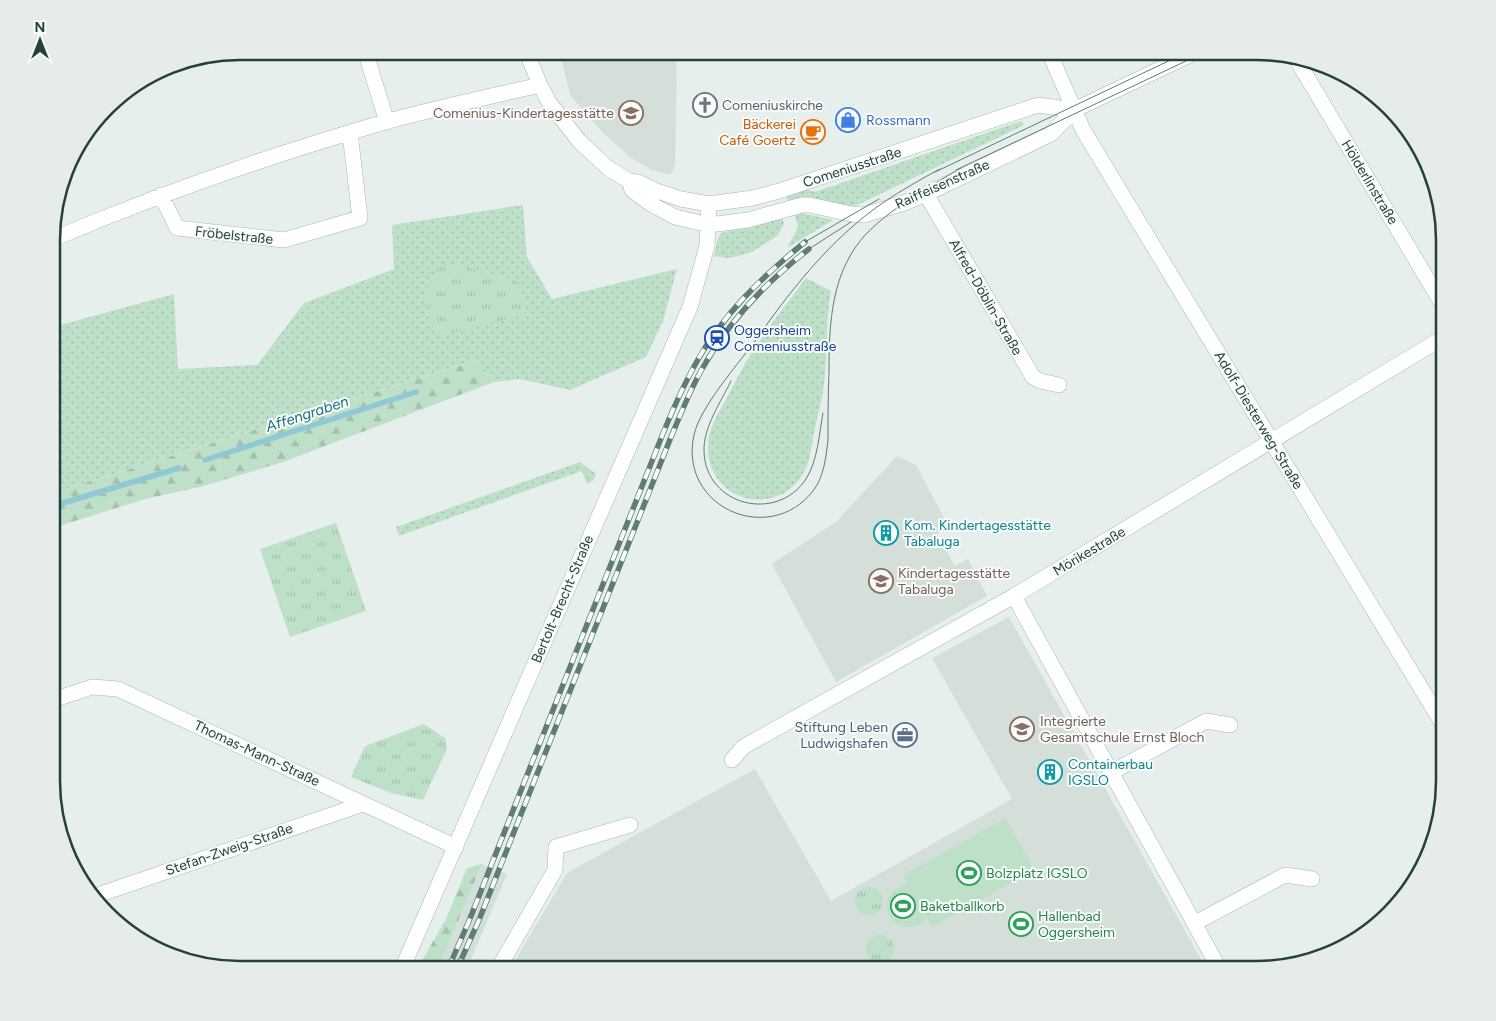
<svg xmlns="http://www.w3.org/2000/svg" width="1496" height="1021" viewBox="0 0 1496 1021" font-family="Figtree,sans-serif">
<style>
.built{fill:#d4dfda}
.grass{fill:url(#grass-dots)}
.forest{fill:url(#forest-firs)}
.park{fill:url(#park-tufts)}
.pitch{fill:#bfe0c8}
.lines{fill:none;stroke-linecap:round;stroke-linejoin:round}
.stream{stroke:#8ec9d4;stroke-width:5.5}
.street-casing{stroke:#a8b8b2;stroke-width:16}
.street{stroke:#fff;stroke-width:15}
.tram{stroke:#5f7d75;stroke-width:1}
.rail-casing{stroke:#5f7d75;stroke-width:5.5}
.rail{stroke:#f7fbf9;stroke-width:4;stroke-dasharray:11;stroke-linecap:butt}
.labels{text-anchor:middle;stroke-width:4;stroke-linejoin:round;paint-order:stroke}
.worship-label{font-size:14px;fill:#5b616d;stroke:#f7fbf9;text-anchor:start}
.education-label{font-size:14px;fill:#785e54;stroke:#f7fbf9;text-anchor:start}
.shop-label{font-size:14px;fill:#366cbe;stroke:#f7fbf9;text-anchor:start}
.food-label{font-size:14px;fill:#c56008;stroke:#f7fbf9;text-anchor:end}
.street-label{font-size:14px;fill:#24423a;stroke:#f7fbf9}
.transit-label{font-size:14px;fill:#164399;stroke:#f7fbf9;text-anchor:start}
.culture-label{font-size:14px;fill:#0d838f;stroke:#f7fbf9;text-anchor:start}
.service-label{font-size:14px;fill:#4e5e75;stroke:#f7fbf9;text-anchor:end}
.leisure-label{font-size:14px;fill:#27864d;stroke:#f7fbf9;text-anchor:start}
.water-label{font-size:15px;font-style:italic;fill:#1c6f80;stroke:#f7fbf9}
.rim{fill:none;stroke:#24423a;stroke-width:2.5}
</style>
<defs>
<pattern id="grass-dots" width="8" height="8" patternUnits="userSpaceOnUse" patternTransform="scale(1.25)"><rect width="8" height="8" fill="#bfe0c8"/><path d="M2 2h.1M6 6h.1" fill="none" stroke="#a4c1ad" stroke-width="1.8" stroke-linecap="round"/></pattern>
<pattern id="forest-firs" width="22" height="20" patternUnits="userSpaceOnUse" patternTransform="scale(1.25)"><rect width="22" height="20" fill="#bfe0c8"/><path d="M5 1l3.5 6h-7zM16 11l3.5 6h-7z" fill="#a4c1ad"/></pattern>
<pattern id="park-tufts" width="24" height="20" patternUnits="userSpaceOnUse" patternTransform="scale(1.25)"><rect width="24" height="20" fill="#bfe0c8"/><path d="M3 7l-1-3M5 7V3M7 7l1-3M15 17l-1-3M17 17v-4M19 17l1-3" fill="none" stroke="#a4c1ad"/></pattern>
</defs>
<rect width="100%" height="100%" fill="#e6efeb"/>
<!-- built -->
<path class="built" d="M600,51H677L675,166L670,175L652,170L631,158L600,130L570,95L561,57Z
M897,456L916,465L949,527L937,534L955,566L968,559L987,596L836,682L772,564L836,522Z
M1009,617L1207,970L510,969L567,873L755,769L831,901L1012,799L932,658Z
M482,864L507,874L467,969H438Z"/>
<!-- grass -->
<path class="grass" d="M1021,121L1024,125L853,207H844L800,198L788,201L787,197L805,189L815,192Z
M523,205L527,257L552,299L677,269L663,321L646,357L570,390L520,379L494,382L477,360L53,493V327L174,294L178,369L257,365L304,303L394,269L392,225Z
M802,213L833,220L789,247L788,246L798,227L795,215Z
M782,218L784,224L777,236L752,252L739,256L727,258L714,256L717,241L721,233Z
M806,278L831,291C825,323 828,353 824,385C822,401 817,417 814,433C812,443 811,454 808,463C788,520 708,507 708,447C708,429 718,413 727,398C736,380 745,362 757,345C772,322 790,300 806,278Z
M580,462L596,474L593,481L587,484L582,471L399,536L396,527Z"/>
<!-- forest -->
<path class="forest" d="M478,360L494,382L283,462L200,487L145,499L53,528V493Z
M482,864L438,969H417L446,919L467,868Z"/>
<!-- park -->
<path class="park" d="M438,264L469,268L519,282L527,314L435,337L424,296Z
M336,523L366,611L290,637L260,549Z
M424,724L445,738L447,749L423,800L391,793L351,777L365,746Z
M855 901a14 14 0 1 1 28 0a14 14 0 1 1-28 0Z
M866 949a14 14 0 1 1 28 0a14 14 0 1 1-28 0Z"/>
<!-- pitch -->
<path class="pitch" d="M1006,818L1034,870L932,927L927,919C895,947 866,895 907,884L903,875Z"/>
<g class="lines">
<!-- stream -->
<path class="stream" d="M205,460L416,392
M53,506L179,468"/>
<defs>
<path id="street" d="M365,51L387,122
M526,51L540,85L549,102L579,141L608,168L629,181L638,182L657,191L681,199L709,204L753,198L779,191L1038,105L1074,110
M1049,52L1083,130L1444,726
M1295,57L1444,307
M629,181L632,190L651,204L675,217L709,225L748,220L802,205H810L851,214L864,215L904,203L926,194L1051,134L1074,110L1196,52
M926,194L1033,377L1040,381L1059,385
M161,195L177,228L284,240L360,218L350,133
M53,239C161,193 272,155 385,122C436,108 488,97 540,85
M1014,596L1220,970
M53,700L92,687L118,689L456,847
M732,760L743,747L1014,596L1444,337
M1112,772L1206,721L1230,725
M95,896L363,804
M1195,923L1285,875L1312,879
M402,969L690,307L707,246L709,204
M498,969L555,870L556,847L630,825"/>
</defs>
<!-- street casing -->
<use href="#street" class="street-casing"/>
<!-- street -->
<use href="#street" class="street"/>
<!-- tram -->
<path class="tram" d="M956,170L1205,52
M935,172L1179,56
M805,242L879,199
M809,249L851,222
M754,342C737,366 700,407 694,435C678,507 769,547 813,491C824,477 826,457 828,440C828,417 828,395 829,372C829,323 831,271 867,233C894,206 929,187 961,168
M751,347C788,293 830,239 884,202C902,190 921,179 940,169
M731,381C721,402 703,427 704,452C706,506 777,523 806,479C818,460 819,434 823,413"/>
<defs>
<path id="rail" d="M448,969L469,921L658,446C669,418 681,390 696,363C723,314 762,277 805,242
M457,969L479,920L669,442C679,418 689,392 702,369C729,321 766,282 809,249"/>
</defs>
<!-- rail casing -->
<use href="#rail" class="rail-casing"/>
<!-- rail -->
<use href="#rail" class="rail"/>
</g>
<!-- icons -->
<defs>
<symbol id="church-ring" viewBox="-11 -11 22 22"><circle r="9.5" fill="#f7fbf9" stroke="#6b7280" stroke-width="1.5"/><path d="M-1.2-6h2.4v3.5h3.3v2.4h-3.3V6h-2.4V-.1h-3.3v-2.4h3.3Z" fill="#6b7280"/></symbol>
<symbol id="school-ring" viewBox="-11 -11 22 22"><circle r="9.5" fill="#f7fbf9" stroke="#8d6e63" stroke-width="1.5"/><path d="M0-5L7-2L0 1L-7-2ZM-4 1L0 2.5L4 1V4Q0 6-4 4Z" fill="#8d6e63"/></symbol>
<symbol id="shop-ring" viewBox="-11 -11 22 22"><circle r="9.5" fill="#f7fbf9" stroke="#3f7fe0" stroke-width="1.5"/><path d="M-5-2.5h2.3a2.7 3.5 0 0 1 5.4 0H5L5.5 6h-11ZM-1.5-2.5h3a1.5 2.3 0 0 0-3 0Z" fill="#3f7fe0"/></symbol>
<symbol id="cafe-ring" viewBox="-11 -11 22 22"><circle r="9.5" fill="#f7fbf9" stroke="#e8710a" stroke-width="1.5"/><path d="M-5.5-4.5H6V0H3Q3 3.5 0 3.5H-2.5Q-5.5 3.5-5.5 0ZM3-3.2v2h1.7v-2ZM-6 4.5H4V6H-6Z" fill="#e8710a"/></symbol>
<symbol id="station-ring" viewBox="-11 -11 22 22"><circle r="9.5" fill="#f7fbf9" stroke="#1a4fb4" stroke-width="1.5"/><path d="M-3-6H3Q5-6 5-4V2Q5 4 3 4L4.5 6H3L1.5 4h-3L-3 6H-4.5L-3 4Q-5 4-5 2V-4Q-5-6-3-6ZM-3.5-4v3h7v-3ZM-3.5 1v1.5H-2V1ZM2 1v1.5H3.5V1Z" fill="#1a4fb4"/></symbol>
<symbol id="building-ring" viewBox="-11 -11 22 22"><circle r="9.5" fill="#f7fbf9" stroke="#0f9aa8" stroke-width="1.5"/><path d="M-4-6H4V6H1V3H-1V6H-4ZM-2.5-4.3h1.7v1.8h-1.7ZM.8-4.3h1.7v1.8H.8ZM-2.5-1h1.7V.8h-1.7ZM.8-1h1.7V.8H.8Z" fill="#0f9aa8"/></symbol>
<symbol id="office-ring" viewBox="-11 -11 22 22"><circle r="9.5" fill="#f7fbf9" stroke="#5c6f8a" stroke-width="1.5"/><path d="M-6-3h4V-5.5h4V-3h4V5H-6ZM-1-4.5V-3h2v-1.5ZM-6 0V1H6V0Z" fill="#5c6f8a"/></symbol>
<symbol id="stadium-ring" viewBox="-11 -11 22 22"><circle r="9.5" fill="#f7fbf9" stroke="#2e9e5b" stroke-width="1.5"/><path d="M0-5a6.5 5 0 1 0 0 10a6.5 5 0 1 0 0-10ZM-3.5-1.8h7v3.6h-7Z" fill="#2e9e5b"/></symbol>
</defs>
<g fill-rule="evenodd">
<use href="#church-ring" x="691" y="91" width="28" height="28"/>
<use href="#school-ring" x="617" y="99" width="28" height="28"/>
<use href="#shop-ring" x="834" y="106" width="28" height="28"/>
<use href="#cafe-ring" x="799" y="118" width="28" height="28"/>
<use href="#station-ring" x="703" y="324" width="28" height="28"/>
<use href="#building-ring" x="872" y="519" width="28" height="28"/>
<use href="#school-ring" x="867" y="567" width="28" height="28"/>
<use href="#school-ring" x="1008" y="715" width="28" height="28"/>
<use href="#office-ring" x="891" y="721" width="28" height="28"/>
<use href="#building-ring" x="1036" y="758" width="28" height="28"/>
<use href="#stadium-ring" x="955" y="859" width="28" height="28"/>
<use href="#stadium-ring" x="889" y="892" width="28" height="28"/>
<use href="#stadium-ring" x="1007" y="910" width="28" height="28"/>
</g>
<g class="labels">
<!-- worship labels -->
<g class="worship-label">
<text x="722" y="110">Comeniuskirche</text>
</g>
<!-- education labels -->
<g class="education-label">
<text x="614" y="118" text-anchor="end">Comenius-Kindertagesstätte</text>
<text x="898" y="578">Kindertagesstätte<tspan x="898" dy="16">Tabaluga</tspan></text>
<text x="1040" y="726">Integrierte<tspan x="1040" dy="16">Gesamtschule Ernst Bloch</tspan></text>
</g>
<!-- shop labels -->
<g class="shop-label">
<text x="866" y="125">Rossmann</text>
</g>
<!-- food labels -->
<g class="food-label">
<text x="796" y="129">Bäckerei<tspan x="796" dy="16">Café Goertz</tspan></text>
</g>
<!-- street labels -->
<g class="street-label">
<text transform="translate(852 167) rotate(-18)" y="5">Comeniusstraße</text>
<text transform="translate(1370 182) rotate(59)" y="5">Hölderlinstraße</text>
<text transform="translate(942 184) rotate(-24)" y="5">Raiffeisenstraße</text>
<text transform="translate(234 235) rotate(6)" y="5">Fröbelstraße</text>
<text transform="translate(986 297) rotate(60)" y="5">Alfred-Döblin-Straße</text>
<text transform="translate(1259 420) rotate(59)" y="5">Adolf-Diesterweg-Straße</text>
<text transform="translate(1089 551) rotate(-31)" y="5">Mörikestraße</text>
<text transform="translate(562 599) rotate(-67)" y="5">Bertolt-Brecht-Straße</text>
<text transform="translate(257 753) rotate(25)" y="5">Thomas-Mann-Straße</text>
<text transform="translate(229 849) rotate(-19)" y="5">Stefan-Zweig-Straße</text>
</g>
<!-- transit labels -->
<g class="transit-label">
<text x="734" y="335">Oggersheim<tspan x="734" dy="16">Comeniusstraße</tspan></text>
</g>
<!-- culture labels -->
<g class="culture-label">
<text x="904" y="530">Kom. Kindertagesstätte<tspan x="904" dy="16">Tabaluga</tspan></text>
<text x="1068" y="769">Containerbau<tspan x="1068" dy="16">IGSLO</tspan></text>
</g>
<!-- service labels -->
<g class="service-label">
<text x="888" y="732">Stiftung Leben<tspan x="888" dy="16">Ludwigshafen</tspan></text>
</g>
<!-- leisure labels -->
<g class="leisure-label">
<text x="986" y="878">Bolzplatz IGSLO</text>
<text x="920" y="911">Baketballkorb</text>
<text x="1038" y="921">Hallenbad<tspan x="1038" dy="16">Oggersheim</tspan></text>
</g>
<!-- water labels -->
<g class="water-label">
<text transform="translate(307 414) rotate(-18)" y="5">Affengraben</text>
</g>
</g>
<!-- crop -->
<path d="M0 0H1496V1021H0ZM240 60H1256A180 180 0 0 1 1436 240V781A180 180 0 0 1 1256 961H240A180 180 0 0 1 60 781V240A180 180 0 0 1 240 60Z" fill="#e6ecea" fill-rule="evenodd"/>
<path class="rim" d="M240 60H1256A180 180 0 0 1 1436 240V781A180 180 0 0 1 1256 961H240A180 180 0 0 1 60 781V240A180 180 0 0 1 240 60Z"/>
<!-- north arrow -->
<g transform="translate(40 40)" stroke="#f7fbf9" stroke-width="4" paint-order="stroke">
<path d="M0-4L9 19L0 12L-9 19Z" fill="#24423a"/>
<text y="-8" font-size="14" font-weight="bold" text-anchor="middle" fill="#24423a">N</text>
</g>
</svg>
